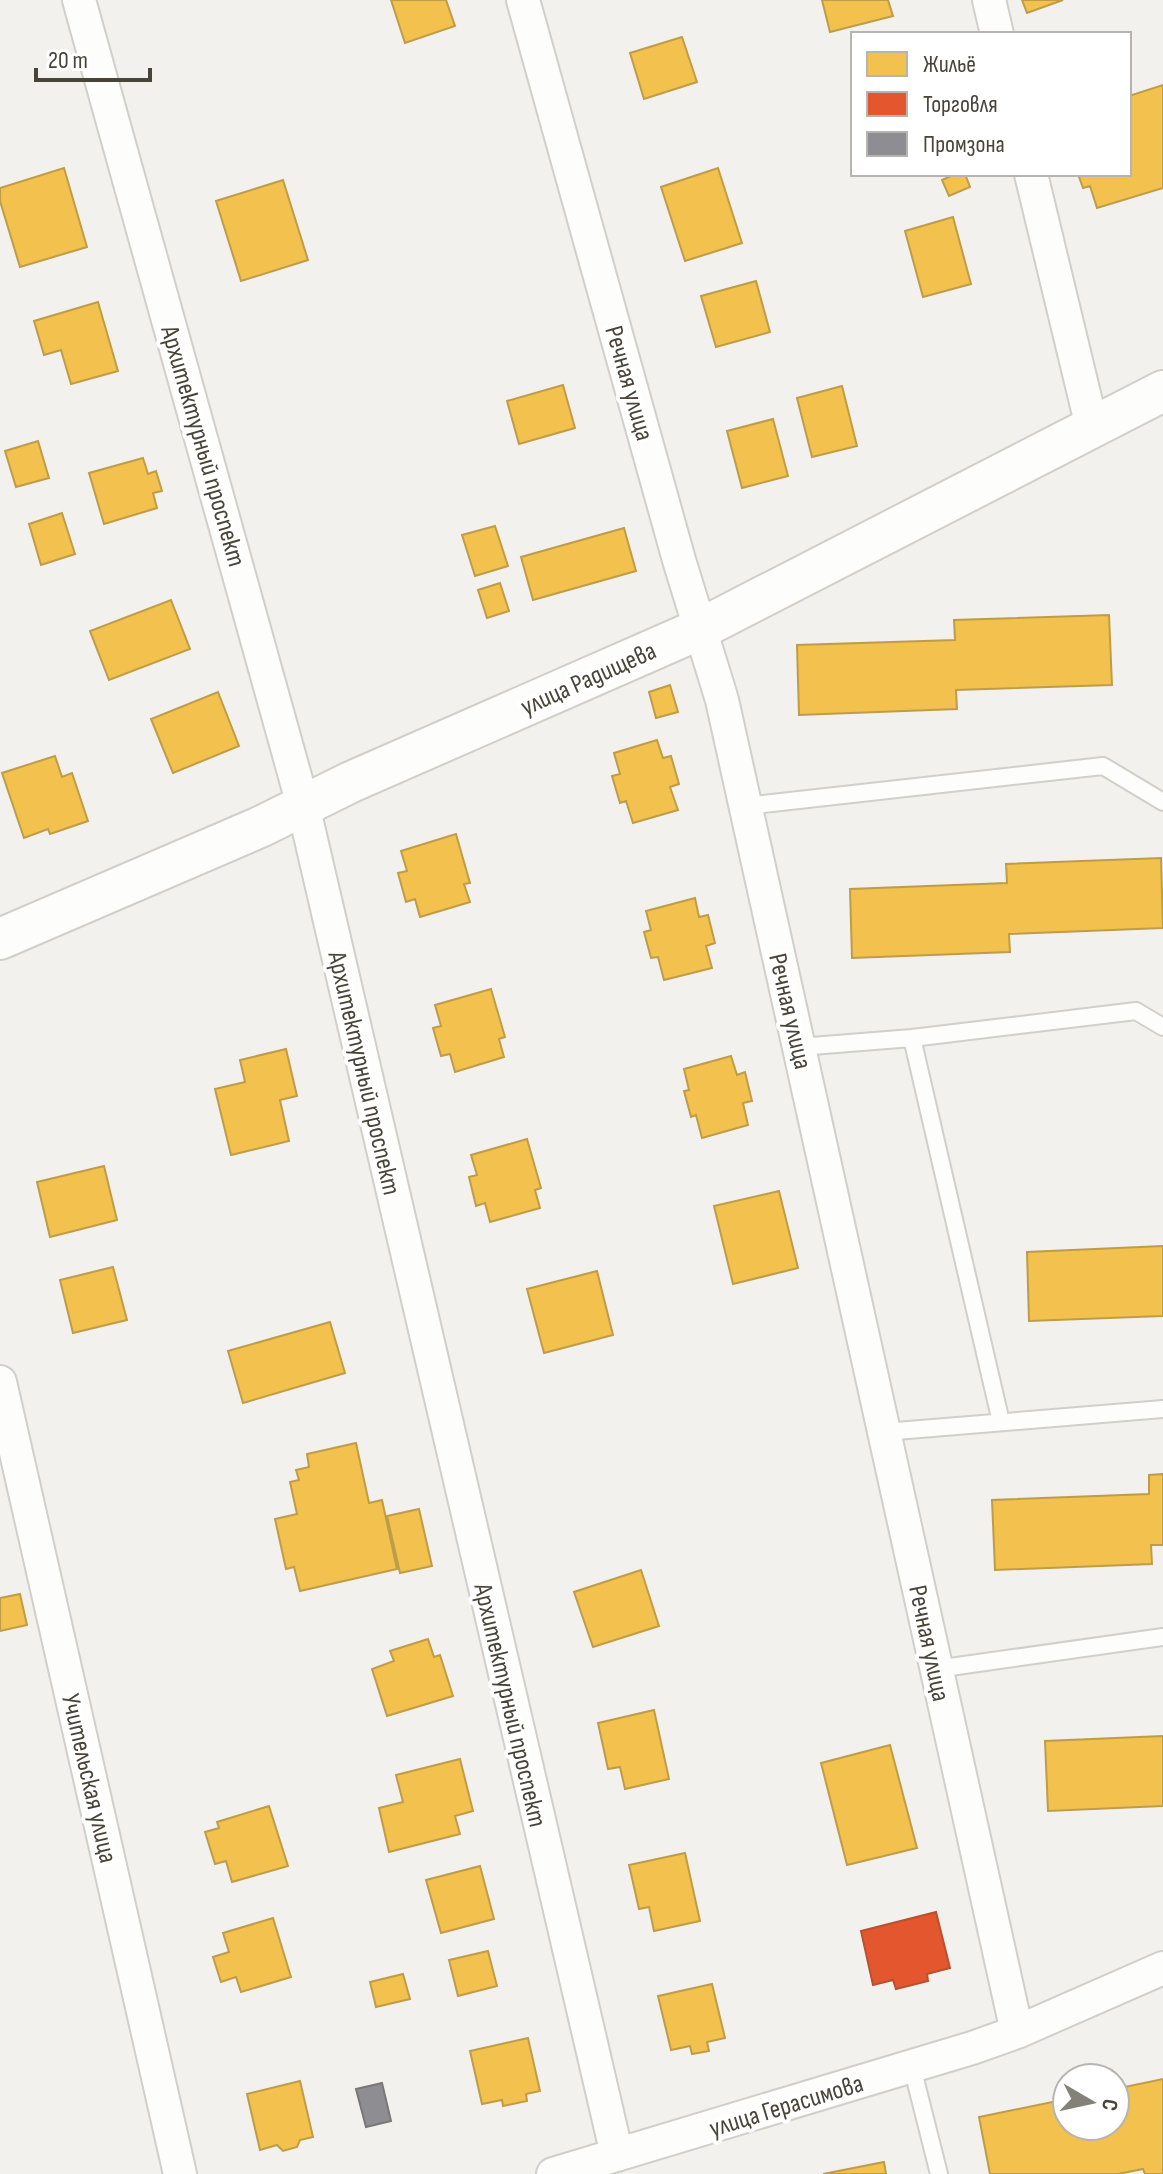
<svg xmlns="http://www.w3.org/2000/svg" width="1163" height="2174" viewBox="0 0 1163 2174" font-family="'Sofia Sans Condensed',sans-serif">
<style>
.homes{fill:#f2c14e;stroke:#bf9c48;stroke-width:2}
.shops{fill:#e4572e;stroke:#b65131;stroke-width:2}
.industry{fill:#8d8d92;stroke:#797777;stroke-width:2}
.lines{fill:none;stroke-linecap:round;stroke-linejoin:round}
.service-casing{stroke:#d1cfca;stroke-width:20}
.minor-casing{stroke:#d1cfca;stroke-width:36}
.tertiary-casing{stroke:#d1cfca;stroke-width:44}
.service{stroke:#fdfdfc;stroke-width:16}
.minor{stroke:#fdfdfc;stroke-width:32}
.tertiary{stroke:#fdfdfc;stroke-width:40}
.labels{text-anchor:middle;stroke-width:8;stroke-linejoin:round;paint-order:stroke}
.street-label{font-size:26px;fill:#494439;stroke:#fff}
</style>
<rect width="100%" height="100%" fill="#f3f1ed"/>
<!-- homes -->
<path class="homes" d="M391,0H446L455,26L405,43Z
M822,0H888L893,16L830,32Z
M1022,0H1063L1027,13Z
M682,37L697,82L644,99L630,53Z
M1163,85V188L1097,208L1090,186L1083,188L1078,174H1129V96Z
M64,168L87,247L20,267L0,201V188Z
M718,168L742,243L685,261L661,187Z
M955,174H965L970,187L949,196L942,180Z
M283,180L308,260L241,281L216,201Z
M953,217L971,284L923,297L905,231Z
M756,281L770,332L716,347L701,296Z
M98,302L118,371L71,384L61,350L44,355L34,321Z
M563,385L575,428L519,444L507,401Z
M842,386L857,446L812,457L797,398Z
M773,419L788,476L742,488L727,431Z
M38,441L49,478L16,487L5,451Z
M143,458L148,474L156,471L162,491L153,493L157,508L104,524L89,473Z
M62,513L75,554L41,565L29,524Z
M495,526L508,566L475,576L462,535Z
M624,528L636,571L533,600L521,557Z
M500,583L509,611L487,618L478,590Z
M171,600L190,649L109,680L90,631Z
M1109,615L1112,685L956,690L957,709L799,715L797,645L955,640L954,620Z
M670,685L678,712L656,718L649,692Z
M218,692L239,746L173,773L151,719Z
M657,740L663,758L671,756L679,784L670,787L678,810L633,823L626,801L620,803L612,776L620,774L614,753Z
M55,756L62,777L72,773L88,821L50,834L48,829L24,838L2,773Z
M456,834L470,883L464,884L470,902L420,917L415,899L406,902L398,873L407,871L401,851Z
M1161,858L1163,928L1009,934L1010,952L852,958L850,889L1007,883L1006,864Z
M695,898L699,917L708,915L715,943L706,946L712,968L664,980L658,957L651,958L644,932L651,930L646,911Z
M491,989L505,1037L499,1039L504,1057L455,1072L450,1054L441,1056L433,1028L441,1026L435,1005Z
M286,1049L297,1096L280,1100L289,1141L231,1155L215,1089L245,1082L240,1060Z
M731,1056L737,1075L745,1072L752,1101L743,1103L748,1125L702,1138L696,1115L691,1117L684,1091L689,1090L684,1069Z
M527,1139L541,1188L535,1190L540,1208L490,1222L485,1203L476,1206L469,1177L477,1175L471,1155Z
M104,1166L117,1220L50,1237L37,1182Z
M779,1191L798,1268L733,1284L714,1206Z
M1163,1246V1316L1029,1321L1027,1252Z
M113,1267L127,1320L73,1333L60,1280Z
M597,1271L613,1335L544,1353L527,1289Z
M330,1322L345,1373L243,1403L228,1351Z
M356,1443L369,1503L382,1500L397,1569L300,1591L294,1567L286,1569L275,1519L297,1514L290,1482L299,1480L296,1470L309,1467L307,1454Z
M1163,1474V1545H1151L1152,1564L995,1570L992,1500L1149,1494V1475Z
M419,1509L432,1566L400,1573L387,1516Z
M641,1570L659,1626L593,1647L574,1592Z
M20,1594L27,1625L0,1631V1598Z
M428,1639L434,1657L440,1655L453,1696L387,1716L372,1669L394,1661L390,1651Z
M654,1710L669,1779L625,1789L620,1767L608,1769L598,1723Z
M1163,1736V1806L1048,1811L1045,1741Z
M890,1745L917,1848L847,1865L821,1763Z
M460,1759L473,1811L455,1816L460,1834L389,1852L379,1808L403,1802L396,1775Z
M269,1806L288,1866L232,1882L226,1861L215,1864L205,1832L219,1828L217,1822Z
M685,1853L700,1921L654,1931L649,1907L639,1909L629,1865Z
M480,1866L494,1919L441,1933L426,1880Z
M273,1918L291,1977L241,1992L236,1977L221,1982L213,1957L229,1952L223,1933Z
M488,1951L497,1986L458,1996L449,1960Z
M403,1974L410,1999L376,2007L370,1982Z
M712,1984L725,2038L707,2042L709,2051L692,2054L690,2046L671,2050L658,1996Z
M528,2038L540,2091L526,2094L527,2101L503,2106L502,2100L482,2104L470,2051Z
M1163,2079V2174H1145L1143,2169L1118,2174H990L979,2117L1067,2099V2126H1115V2089Z
M300,2081L313,2137L300,2140L297,2147L283,2151L277,2145L260,2150L247,2094Z
M884,2162L886,2174H823Z"/>
<!-- shops -->
<path class="shops" d="M936,1912L950,1968L927,1974L928,1981L896,1989L893,1980L873,1985L861,1931Z"/>
<!-- industry -->
<path class="industry" d="M382,2083L391,2121L366,2127L356,2089Z"/>
<g class="lines">
<defs>
<path id="service" d="M745,806L1103,766L1163,802
M912,1038L1136,1011L1163,1027
M799,1047L912,1038L1001,1422
M884,1432L1163,1409
M936,1669L1163,1637
M912,2067L939,2174"/>
<path id="minor" d="M79,0L303,805L617,2155
M523,0L679,560L722,700L1017,2032
M989,0L997,34
M1031,174L1092,427
M0,1382L180,2174
M553,2174L972,2048L1017,2032L1163,1968"/>
<path id="tertiary" d="M0,939L260,827L351,782L700,629L1163,391"/>
</defs>
<!-- service casing -->
<use href="#service" class="service-casing"/>
<!-- minor casing -->
<use href="#minor" class="minor-casing"/>
<!-- tertiary casing -->
<use href="#tertiary" class="tertiary-casing"/>
<!-- service -->
<use href="#service" class="service"/>
<!-- minor -->
<use href="#minor" class="minor"/>
<!-- tertiary -->
<use href="#tertiary" class="tertiary"/>
</g>
<g class="labels">
<!-- street labels -->
<g class="street-label">
<text transform="translate(630 383) rotate(74)" y="9">Речная улица</text>
<text transform="translate(204 446) rotate(74)" y="9">Архитектурный проспект</text>
<text transform="translate(588 678) rotate(-24)" y="9">улица Радищева</text>
<text transform="translate(791 1011) rotate(77)" y="9">Речная улица</text>
<text transform="translate(365 1073) rotate(77)" y="9">Архитектурный проспект</text>
<text transform="translate(930 1643) rotate(78)" y="9">Речная улица</text>
<text transform="translate(511 1705) rotate(77)" y="9">Архитектурный проспект</text>
<text transform="translate(90 1778) rotate(77)" y="9">Учительская улица</text>
<text transform="translate(786 2105) rotate(-17)" y="9">улица Герасимова</text>
</g>
</g>
<!-- legend -->
<rect x="851" y="32" width="280" height="144" fill="#ffffff" stroke="#b6b4b0" stroke-width="2"/>
<rect x="867" y="52" width="40" height="24" fill="#f2c14e" stroke="#b6b4b0" stroke-width="2"/>
<text x="923" y="72" font-size="24" fill="#494439">Жильё</text>
<rect x="867" y="92" width="40" height="24" fill="#e4572e" stroke="#b6b4b0" stroke-width="2"/>
<text x="923" y="112" font-size="24" fill="#494439">Торговля</text>
<rect x="867" y="132" width="40" height="24" fill="#8d8d92" stroke="#b6b4b0" stroke-width="2"/>
<text x="923" y="152" font-size="24" fill="#494439">Промзона</text>
<!-- north arrow -->
<g transform="translate(1091 2102) rotate(99)"><circle r="38" fill="#ffffff" stroke="#b6b4b0" stroke-width="2"/>
<path d="M0-6L14 30L0 20L-14 30Z" fill="#848178"/>
<text y="-12" font-size="22" font-weight="bold" text-anchor="middle" fill="#494439">С</text>
</g>
<!-- scale -->
<path d="M36 68v12h114v-12" fill="none" stroke="#494439" stroke-width="4"/>
<text x="48" y="68" font-size="24" fill="#494439" stroke="#ffffff" stroke-width="6" paint-order="stroke">20 m</text>
</svg>
